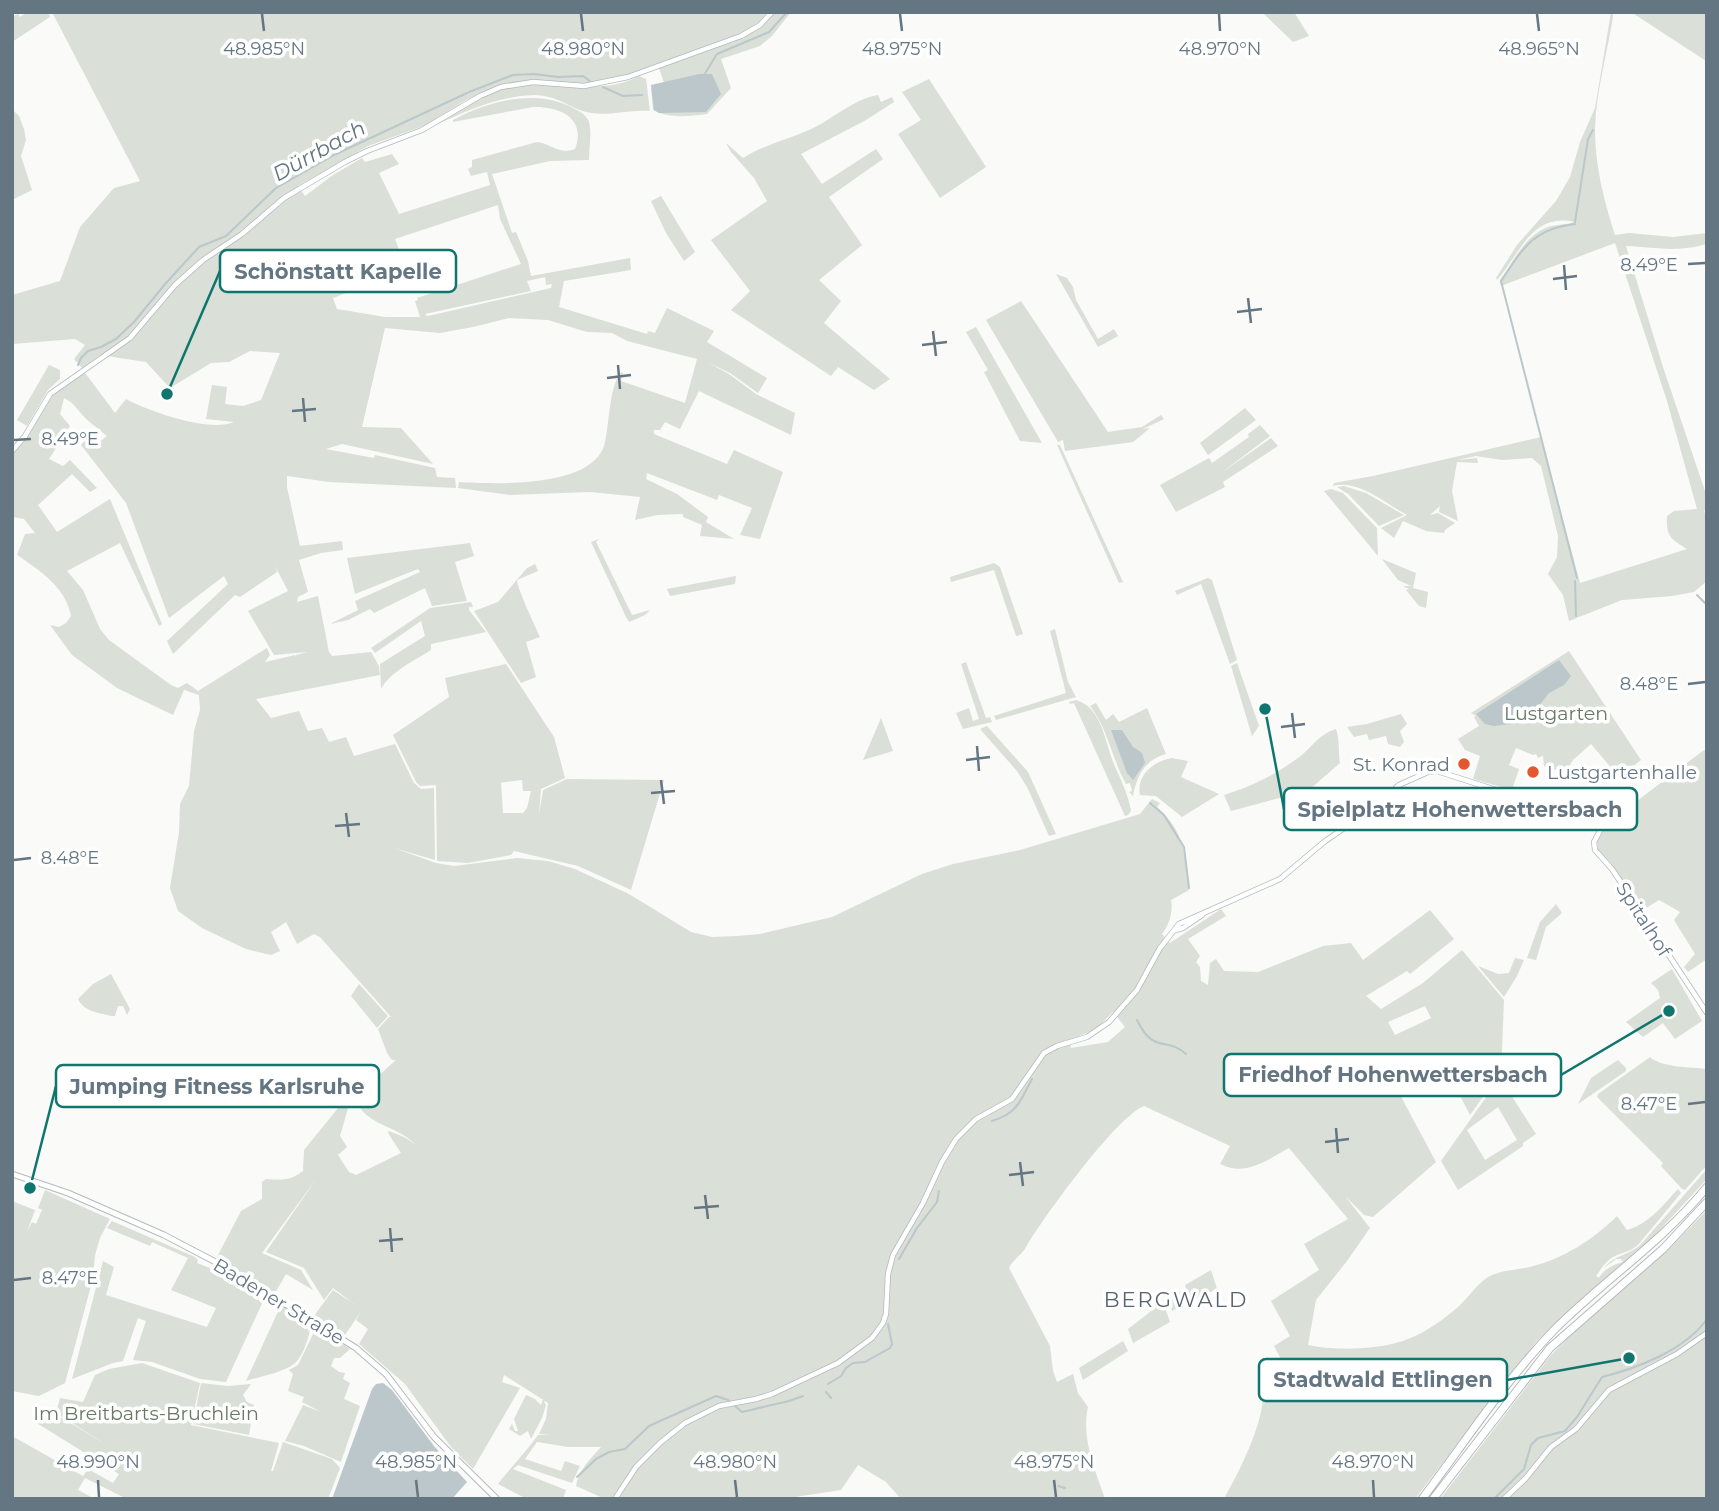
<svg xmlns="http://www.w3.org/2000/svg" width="1719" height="1511" viewBox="0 0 1719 1511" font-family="Montserrat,sans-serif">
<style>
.green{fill:#dadfd7;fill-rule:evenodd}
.water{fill:#bbc7cb}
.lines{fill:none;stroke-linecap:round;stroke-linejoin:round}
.stream{stroke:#bbc7cb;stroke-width:2}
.secondary-casing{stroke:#b3babf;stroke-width:6}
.primary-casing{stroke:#b5babe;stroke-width:7}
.highway-casing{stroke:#b4b9bd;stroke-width:9}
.secondary{stroke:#fff;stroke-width:4.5}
.primary{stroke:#fff;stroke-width:5}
.highway{stroke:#fff;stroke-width:7}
.ticks{fill:none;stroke:#657683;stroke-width:2.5}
.poi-dot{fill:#e4572e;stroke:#fff;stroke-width:2.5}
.labels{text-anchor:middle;stroke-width:7;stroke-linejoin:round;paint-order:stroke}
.park-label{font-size:19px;fill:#687a64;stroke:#fff}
.poi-label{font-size:19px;fill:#657683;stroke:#fff;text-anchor:end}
.street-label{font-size:19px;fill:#657683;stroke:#fff}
.water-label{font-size:21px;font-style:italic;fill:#60757c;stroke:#fff}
.neighbourhood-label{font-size:21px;letter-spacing:2px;fill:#57646e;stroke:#fff}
.ticks-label{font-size:18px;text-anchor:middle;fill:#657683;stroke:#fff;stroke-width:7;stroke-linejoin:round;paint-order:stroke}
.leader{fill:none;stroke:#0f766e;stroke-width:2.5}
.callout-dot{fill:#0f766e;stroke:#fff;stroke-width:2.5}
.callout{fill:#fff;stroke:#0f766e;stroke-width:2.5}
.callout-label{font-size:21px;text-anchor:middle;font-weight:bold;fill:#657683}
</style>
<rect width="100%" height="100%" fill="#fafaf8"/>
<!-- green -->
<path class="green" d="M27,12H48L50,17L12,42V17L18,14L20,17Z
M52,12H791L772,36L760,46L721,59L731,88L707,114C690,116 669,119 653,110L651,88L664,83L658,65L624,77L588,84L528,80L495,87L466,100L426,125L368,146L298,186L305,196L333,175L362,158L365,162L392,154L399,164L379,173L399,214L490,185L487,172L471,176L468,169L472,167V160L537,142C552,144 559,155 575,149C587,118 559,106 533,107L453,122V120C487,101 536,88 573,108C580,112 586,114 589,122C592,132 589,149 589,160L550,161L492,174L512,233L516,232L528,261L531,276L630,258L631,270L564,281L559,307L647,334L648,331L655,333L667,308L714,331L707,342L767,378L758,393L730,373L707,362L729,374L756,394L795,413L791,435L699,391L680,429L665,422L660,430H654V434L727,464L734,450L783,472L760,539L740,535L752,508L719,495L717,500L647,473L646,479L677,494L708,517L706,522L734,539L700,536L702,525L683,517V514L657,515L635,520L640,497L590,492L510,495L458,488L459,482C496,484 590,488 604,446C610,425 608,389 621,372L623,373L621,381L685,403L697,359L627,341L612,333L587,332L548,320L509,318L473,327L440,333L385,328L362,427L401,428L433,464L342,444L326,449L374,458L375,455L435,468L437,477L455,478L456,488L329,482L287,476V487L300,546L342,541L343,550L321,553L299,560L308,592L298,597L297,602L318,596L329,652L332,656L371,652L379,666L380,675L256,699L271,718L299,711L308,731L322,728L329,742L346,737L354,756L395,744L414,783L421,789L434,788L435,860L394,848L436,863L454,866L517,858L548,861L575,869L629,894L691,932L712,937L737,936L760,934L832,917L922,874L953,864L1020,850L1140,814L1152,799L1160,803L1157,807C1186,834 1185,854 1189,890L1171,900C1173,911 1170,924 1162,934L1170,943L1221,909L1226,916L1188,939L1200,956L1196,962L1200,967L1201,981L1208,985L1210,963L1216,959L1224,971L1258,972L1323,946L1351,943L1363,960L1430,910L1454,939L1410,974L1407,971L1366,996L1381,1009L1423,983L1462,950L1504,1000L1502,1051L1493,1083L1470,1115L1440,1057L1392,1080L1436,1162L1373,1217L1364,1215L1345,1196L1370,1228L1347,1261L1316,1300L1308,1345C1335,1351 1382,1350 1408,1339C1426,1332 1443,1320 1458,1307C1468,1298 1477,1284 1488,1277C1500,1270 1517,1270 1530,1267C1563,1259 1594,1239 1617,1216L1627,1230C1649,1224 1663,1205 1678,1189L1681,1193L1638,1245C1631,1251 1625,1252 1617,1255C1607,1259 1602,1268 1596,1276L1599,1278C1603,1269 1615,1264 1623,1262L1621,1259H1616L1604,1268C1614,1255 1630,1255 1641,1244L1707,1169V1179L1655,1235L1568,1311L1536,1342L1415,1499H1224C1239,1472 1265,1422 1263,1390C1263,1385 1260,1379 1258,1375L1282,1361L1274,1346L1290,1336L1271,1301L1319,1270L1304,1244L1348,1219L1289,1148C1267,1160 1245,1177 1220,1164L1230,1146L1144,1106C1116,1117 1043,1218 1026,1247C1022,1255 1013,1259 1009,1268L1050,1346L1053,1371L1057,1382L1073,1374L1078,1393L1088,1407C1081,1438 1095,1470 1105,1499H901L886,1482L858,1465L841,1490L782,1499H605L576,1486C578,1471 591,1458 601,1447H568L537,1442L525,1459L561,1471L565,1461L580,1466L572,1483L518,1465L513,1469L566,1490L563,1499H527L498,1484C511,1467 525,1453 538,1435H550L539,1434L546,1419L548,1403L504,1375L502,1382L520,1388L473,1469L451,1447L405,1384L359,1344L368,1329L356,1320L362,1310L345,1335L314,1316L333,1290L354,1304L333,1288L324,1300L304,1268L266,1252L317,1178L262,1253L301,1270L313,1290L286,1274L275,1293L217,1257L241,1211L262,1199V1182L266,1179C281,1180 291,1181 303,1171L304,1150L347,1097L351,1098L340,1136L347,1147L338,1155L349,1172L356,1175L401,1153L388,1133L389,1131L404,1137L415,1144C396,1125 366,1126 355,1099L357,1095L396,1060H392L387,1053L378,1029L389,1017H391L320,937L314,934L297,944L286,922L271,932L280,951L271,955L246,949L202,928L178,911L170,888L179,832L180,804L189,786L194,731L200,710L199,695L184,690L173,715L117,688L72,655L50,625L59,627L66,623L71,616C66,587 39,570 17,555L25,534L35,533L24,519L12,517V453L22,444L54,392L81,372L86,374L115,413L126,399C148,411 210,433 234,422L206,419L212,385L227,387L225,404L243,406L261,400L280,353L250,351L229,362L211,363L170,388L146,362L100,355L82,368L74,359L85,345L75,339L12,344V295L60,281L80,227L114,188L140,181ZM498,205L500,219L521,264L417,298L418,300L415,301L420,317H385L337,309L333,298L401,272L399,264L411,288L413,287L395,239ZM545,277L546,285L552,284L551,288L437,314L427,316L425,314L531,291L527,281ZM64,398L72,403L86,419L107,436L97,444L89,436L81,445L126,503L169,618L224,576L228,584L167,641L173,654L235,595L240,597L277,572L275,566L288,591L248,611L274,655L307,652L296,655V657L295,655L265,662L270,655L267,648L198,691L187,683L178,688L171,685L109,640L100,629L83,590L67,571L120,543L159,626L162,624L110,499L57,532L38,505L72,474L90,492L97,488L70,460L63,466L49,459L70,426L60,414ZM1425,1006L1431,1018L1395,1035L1388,1022ZM1113,1012L1125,1027L1108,1042L1071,1048L1070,1040L1096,1029Z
M1262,12H1294L1309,36L1293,42Z
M1611,12H1613V17C1607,54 1596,92 1595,129C1595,166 1604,201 1615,235L1629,233L1673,237L1707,233V244C1674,253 1657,247 1626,246L1663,367L1707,497V513L1704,510L1707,522V581L1694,592L1672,596L1622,600L1569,621L1563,595L1548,574L1557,557L1558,536L1541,466L1532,458L1502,460L1476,456L1457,460L1477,458L1478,463L1457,462L1452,491L1458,521L1439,512L1440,506L1430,515L1438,513L1455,523L1445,530L1444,533L1426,531L1403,521L1394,538L1381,528L1407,515C1386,504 1359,479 1333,486L1334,483L1373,476L1541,437L1580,583L1687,549C1671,539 1666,537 1667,516L1674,511L1697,509L1667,401L1615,243L1501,286L1500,280C1514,261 1524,236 1548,227C1556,224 1567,225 1574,222C1531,212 1519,256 1497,280L1496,278L1517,245L1556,201L1570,177L1580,142L1595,108Z
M1631,12H1707V62L1703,59Z
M639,76L646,79L650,111C631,109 610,116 591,113C571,110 559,95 534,95C482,97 438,127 391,145L390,143C429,129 462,101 501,89C546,75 596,99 639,76Z
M929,79L986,167L940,198L898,134L921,120L902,92Z
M878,95L881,102L892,97L894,102L866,120L801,154L822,184L876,149L883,159L829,197L862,245L819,280L841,301L824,323L890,379L874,390L838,367L831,376L731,310L750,291L711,240L767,201L754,178L731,152L726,143L743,158C764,145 786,140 809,130C832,120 853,99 878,95Z
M12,109L19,116L24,129L26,140L21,156L32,190L12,200Z
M661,196L695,252L684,261L666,233L651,201Z
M1056,274L1067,278L1073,287L1076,300L1098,339L1114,329L1118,336L1098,347Z
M1021,301L1108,432L1142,427L1161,415L1164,419L1143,429L1150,428L1133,442L1065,451L1063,440L1058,442L986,320Z
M976,327L1042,443L1020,441L984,372L988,370L966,332Z
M49,365L60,370V379L48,390L27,426L17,420Z
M1245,408L1256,420L1208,455L1200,443Z
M1260,425L1270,436L1220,474L1271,438L1278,446L1223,482L1225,487L1176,512L1160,485L1209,458L1212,463L1249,437L1248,434Z
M1057,445H1060L1123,582L1119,583Z
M1344,486L1366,493L1404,515L1379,526L1348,494L1337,487Z
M1331,489L1343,493L1377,528L1378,556L1324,491Z
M599,539L596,542L632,615L650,610L645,615L629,622L626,617L591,542Z
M470,543L474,556L455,562L467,601L432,606L425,588L374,613L370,609L348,620L330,624L358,610L355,601L420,572L418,569L355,594L347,558Z
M1382,559L1416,573L1413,588L1428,592L1426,608L1419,606L1406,590L1409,589L1403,586H1411L1398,580Z
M994,563L1000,567L1023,634L1016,636L994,570L951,582L950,577Z
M535,564L538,571L517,580C517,588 535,626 540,637L526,642L536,677L521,683L474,611L498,602L527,568Z
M736,576L735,584L670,596L667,589Z
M1208,578L1212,580L1237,660L1230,664L1201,584L1177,595L1175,591Z
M471,602L473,607H469V610L486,632L431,644V650C414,661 391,671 381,689L380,664L425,636L421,621L375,653L371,648L430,608Z
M1055,629L1068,682L1076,697L996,720L994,716L1066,693L1050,631Z
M1569,651L1641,760L1619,777L1591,744L1573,760L1565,773L1544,766L1543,756L1538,758L1536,754L1533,755L1516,748L1509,765L1519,769L1512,790L1473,779L1480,756L1465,750L1458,739L1479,726L1474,717L1476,716L1471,713Z
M966,662L986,718L990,717L992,722L963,729L956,713L969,708L973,721L979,719L961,664Z
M1237,663L1259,726L1252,736L1231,666Z
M506,664L554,737L565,778L541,789L539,815L543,790L567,779L664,780L631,890L578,866L514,851L511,855L468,863L437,861L436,785L420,786L416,782L393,735L449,697L445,678ZM522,780L523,791H531L527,808L523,813H503L501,783H498Z
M1076,700C1102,707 1105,743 1114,764C1121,781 1128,793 1131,811L1128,815L1125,816L1074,703L1070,704L1069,702Z
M1096,703L1106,720L1113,714L1119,722L1147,708L1166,754C1144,760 1137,776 1133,796L1129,792L1132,791L1130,783L1126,784C1112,759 1108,729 1090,706Z
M1401,714L1407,724L1400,731L1404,742L1400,747L1388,744L1386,736L1369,740L1367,734L1354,737L1347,727L1367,724Z
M881,718L893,751L863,760Z
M987,726L1028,772L1056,834L1049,836L1028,789L1017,771L980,729Z
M1336,729C1340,740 1338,751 1340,763L1309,790L1287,801L1283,797L1231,811L1224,795C1253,786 1273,776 1298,758C1314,746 1317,735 1336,729Z
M1704,750L1707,753V959L1688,972L1684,967L1695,954L1674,920L1680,912L1659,900L1643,910L1611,863L1598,850L1597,842L1608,823Z
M1172,758L1188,761L1181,777L1219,794L1182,817L1156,796L1140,795C1136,776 1153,761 1172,758Z
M1556,904L1562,913L1546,927L1536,960L1527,958L1540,922Z
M1515,958L1524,960L1517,976L1504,997L1478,966L1498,974L1509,973Z
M1672,969L1702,1021L1675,1039L1663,1023L1643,1037L1626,1022L1660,998L1658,990L1651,983Z
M111,974L130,1009L127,1015L123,1006H118L115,1016H112C99,1013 83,1011 78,999L93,984Z
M359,984L388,1016L377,1028L351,996Z
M1650,1057C1662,1068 1691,1067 1707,1069V1165L1685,1190L1682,1189L1661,1166L1663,1163L1597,1097L1598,1094Z
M1618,1060L1626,1068V1071L1578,1104L1591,1078Z
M1504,1084L1536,1134L1523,1143V1146L1458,1190L1441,1161L1489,1093L1495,1087ZM1498,1107L1517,1140L1485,1160L1467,1130Z
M45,1190L110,1219L100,1238L95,1255L93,1278L65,1383L39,1396L12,1391V1201L35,1210L27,1232L32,1222L36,1224L42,1210L38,1208Z
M1707,1210V1499H1440L1551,1355L1573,1333L1666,1252Z
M112,1221L195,1257L198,1260L197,1263L230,1276L229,1281L249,1292L251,1289L265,1297L226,1382L200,1379L152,1362L133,1360L146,1321L138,1318L123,1361L113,1363L72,1379L103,1261L114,1267L106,1295L207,1327L216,1308L171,1290L188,1258L152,1242L150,1246L107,1228Z
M1211,1270L1217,1289L1172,1311L1167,1297L1186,1289L1185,1285Z
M1163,1302L1170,1322L1133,1343L1128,1329Z
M281,1305L311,1324C310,1335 303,1357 294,1364C284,1372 258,1377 246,1381Z
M319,1329L350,1349L340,1358H334L331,1366L339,1372L345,1373L343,1379L350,1383L344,1399L360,1406L341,1462L304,1446L285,1441L303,1405L321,1412L302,1402L304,1397L288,1391L293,1374L289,1370L298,1365L314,1332Z
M1123,1341L1128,1351L1083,1380L1079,1368Z
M142,1363L200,1383L191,1425L279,1443L271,1471H273L283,1442L332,1459L340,1468L328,1499H127L85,1478L78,1490L95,1499H12V1436L83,1476L88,1469L113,1483L119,1474L35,1422L44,1407L110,1447L56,1413L60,1398L83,1402L95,1375L109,1369Z
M201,1383L228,1386L251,1384L243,1395L247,1402L254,1405L249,1435L193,1424Z
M526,1395L535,1399L541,1405L543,1399L546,1405L542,1418L531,1439L528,1431L520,1436L509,1429L512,1424L515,1431H518L514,1419Z"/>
<!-- water -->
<path class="water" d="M699,74H712L721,94L706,112L659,113L654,110L651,85Z
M1559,660L1571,676L1564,685L1549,693L1531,716L1519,723L1494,726L1485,724L1476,714Z
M1111,730H1122L1133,747L1142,753L1145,763L1133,780L1127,773Z
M383,1383L392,1390L434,1446L467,1482L452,1499H332L372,1389L376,1384Z"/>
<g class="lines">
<!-- stream -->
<path class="stream" d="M704,75L717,54L769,32L787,12
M603,87L623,96L642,95
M469,92L513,75L534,74L558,77L583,76L591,82
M1575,222L1588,139L1593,130
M1575,224C1533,229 1523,248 1501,281L1577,578
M78,365L81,358L88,351L101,347L116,339L134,322L166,283L199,247L226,236L276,188L334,155L467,93
M1575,581L1576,616
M1697,595L1707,605
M1150,803L1164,815L1184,847L1189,888
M1137,1020C1154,1055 1166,1036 1186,1054
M992,1121C1018,1113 1020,1101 1032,1079
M899,1259L917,1228L937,1202L939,1191
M828,1384L841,1376L846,1368L853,1363L865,1362L890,1348L892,1344L888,1324
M826,1392L831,1398
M577,1477L596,1459L609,1452L625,1449L649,1426L716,1396L728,1400L742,1412L789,1401L803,1396
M1058,1486L1065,1488
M1494,1499L1524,1469L1531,1445L1538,1438L1565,1431L1577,1417L1602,1377C1638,1368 1685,1350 1707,1319"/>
<defs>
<path id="secondary" d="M12,451L25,436L50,394L130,338L175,285L203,260L242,234L284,198L345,162L367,151L422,130L480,96L501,87L533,82L584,86L628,77L741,36L760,25L772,12
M1175,930L1183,928L1202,915
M615,1499L636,1467L660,1443L685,1423L719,1406L756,1399L772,1394L838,1363L872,1338L883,1323L886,1314L888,1274L893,1255L923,1203L942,1162L956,1139L976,1119L1012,1099L1044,1053L1057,1046L1087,1037L1109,1022L1137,990L1160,948L1179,924L1280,879L1324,842L1380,803L1399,785L1428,772L1437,771L1599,823L1601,829L1594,842L1595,850L1612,869L1707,1013
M1504,1499L1525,1479L1551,1447L1576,1429L1609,1390L1677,1354L1707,1333"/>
<path id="primary" d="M12,1174L68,1193L164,1235L229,1269L356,1348L386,1374L434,1437L497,1499"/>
<path id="highway" d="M1422,1499C1465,1442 1505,1381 1554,1330C1604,1280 1661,1243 1707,1187
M1433,1499L1550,1348L1663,1249L1707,1202"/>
</defs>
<!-- secondary casing -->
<use href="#secondary" class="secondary-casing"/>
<!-- primary casing -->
<use href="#primary" class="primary-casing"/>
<!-- highway casing -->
<use href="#highway" class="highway-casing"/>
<!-- secondary -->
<use href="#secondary" class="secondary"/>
<!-- primary -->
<use href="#primary" class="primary"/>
<!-- highway -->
<use href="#highway" class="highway"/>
</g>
<!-- ticks -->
<path class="ticks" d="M262,14L264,31M581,14L583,31M900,14L902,31M1219,14L1220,31M1537,14L1539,31M1688,264L1705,263M1564,265L1566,290M1553,279L1577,276M1248,298L1251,323M1237,312L1262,309M933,331L936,356M922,345L947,342M618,365L620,389M607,378L631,375M303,398L305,422M292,411L316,409M14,440L31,439M1688,684L1705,682M1292,713L1295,738M1281,727L1305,724M977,746L979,771M966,760L990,757M661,780L664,804M651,793L675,791M346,813L349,837M335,826L360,824M14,860L31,858M1688,1104L1705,1102M1336,1128L1338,1153M1325,1142L1349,1139M1020,1162L1023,1186M1009,1175L1034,1172M705,1195L708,1219M694,1208L719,1206M390,1228L392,1252M379,1241L403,1239M14,1280L31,1278M98,1480L99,1497M416,1480L418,1497M735,1480L737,1497M1054,1480L1056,1497M1373,1480L1374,1497"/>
<!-- markers -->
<g class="poi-dot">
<circle cx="1464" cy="764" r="7"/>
<circle cx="1533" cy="772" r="7"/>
</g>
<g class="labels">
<!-- park labels -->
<g class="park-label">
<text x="1556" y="720">Lustgarten</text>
<text x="146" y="1420">Im Breitbarts-Bruchlein</text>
</g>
<!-- poi labels -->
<g class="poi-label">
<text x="1450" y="771">St. Konrad</text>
<text x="1547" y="779" text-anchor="start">Lustgartenhalle</text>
</g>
<!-- street labels -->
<g class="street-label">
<text transform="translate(1644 919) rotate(57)" y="7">Spitalhof</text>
<text transform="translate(279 1301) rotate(31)" y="7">Badener Straße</text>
</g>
<!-- water labels -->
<g class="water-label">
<text transform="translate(319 151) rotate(-29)" y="7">Dürrbach</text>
</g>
<!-- neighbourhood labels -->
<g class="neighbourhood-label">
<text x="1176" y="1307">BERGWALD</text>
</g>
</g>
<g class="ticks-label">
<text x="264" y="55">48.985°N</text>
<text x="583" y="55">48.980°N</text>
<text x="902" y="55">48.975°N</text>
<text x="1220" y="55">48.970°N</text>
<text x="1539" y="55">48.965°N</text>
<text x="1649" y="271">8.49°E</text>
<text x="70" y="445">8.49°E</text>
<text x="1649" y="690">8.48°E</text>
<text x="70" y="864">8.48°E</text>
<text x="1649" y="1110">8.47°E</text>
<text x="70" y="1284">8.47°E</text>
<text x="98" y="1468">48.990°N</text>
<text x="416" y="1468">48.985°N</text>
<text x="735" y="1468">48.980°N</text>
<text x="1054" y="1468">48.975°N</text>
<text x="1373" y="1468">48.970°N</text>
</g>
<!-- callouts -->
<path class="leader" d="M167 394L220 271M1265 709L1284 809M1669 1011L1561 1075M30 1188L56 1086M1629 1358L1507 1380"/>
<g class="callout-dot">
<circle cx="167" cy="394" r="7"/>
<circle cx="1265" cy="709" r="7"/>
<circle cx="1669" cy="1011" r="7"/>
<circle cx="30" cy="1188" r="7"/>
<circle cx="1629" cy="1358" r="7"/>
</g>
<g class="callout">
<rect x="220" y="250" width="236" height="42" rx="7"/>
<rect x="1284" y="788" width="353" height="42" rx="7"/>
<rect x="1224" y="1054" width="337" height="42" rx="7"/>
<rect x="56" y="1065" width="323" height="42" rx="7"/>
<rect x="1259" y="1359" width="248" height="42" rx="7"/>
</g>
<g class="callout-label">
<text x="338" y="279">Schönstatt Kapelle</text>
<text x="1460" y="817">Spielplatz Hohenwettersbach</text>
<text x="1393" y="1082">Friedhof Hohenwettersbach</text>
<text x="217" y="1094">Jumping Fitness Karlsruhe</text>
<text x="1383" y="1387">Stadtwald Ettlingen</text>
</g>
<!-- border -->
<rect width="1719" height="1511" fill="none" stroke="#657683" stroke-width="28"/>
</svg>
